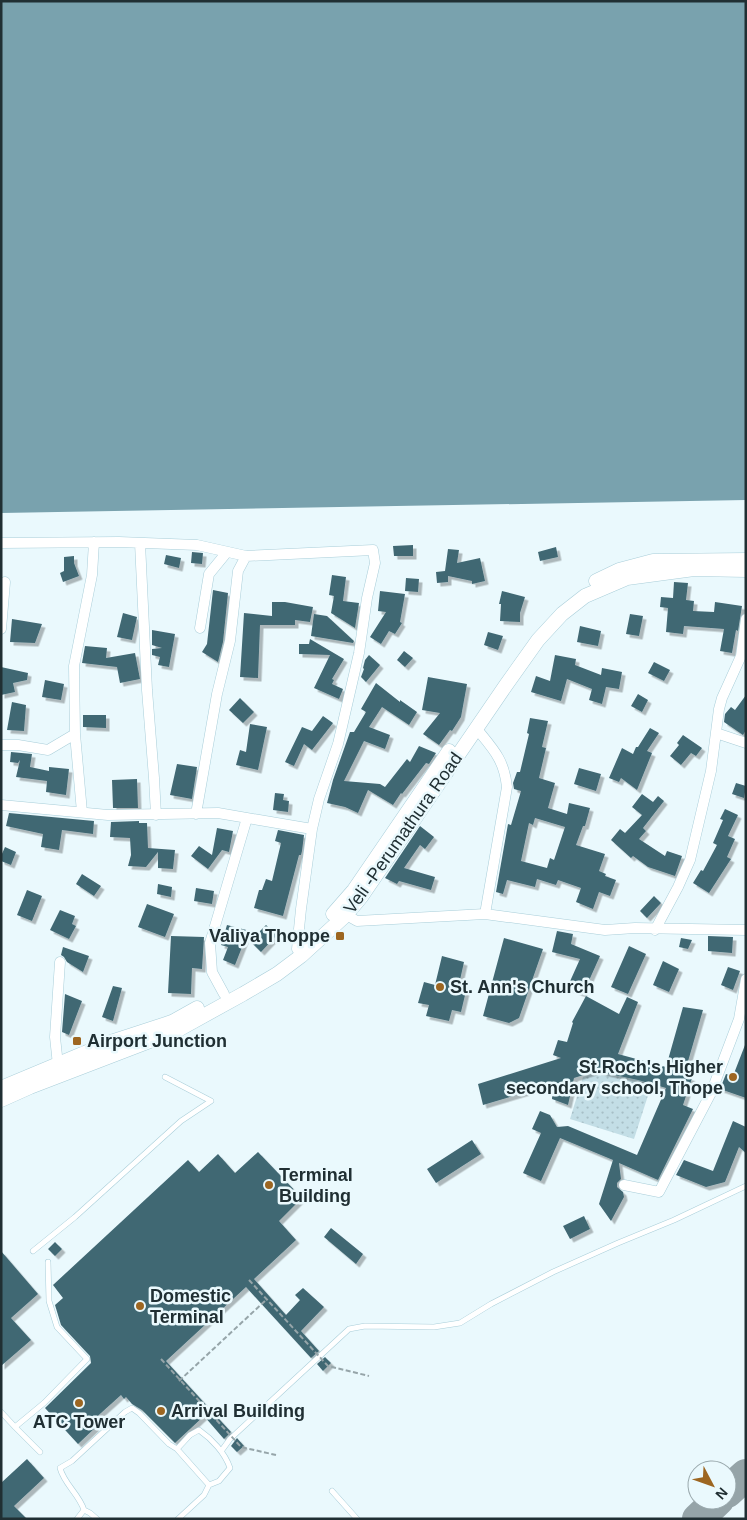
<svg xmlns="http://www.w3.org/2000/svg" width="747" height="1520" viewBox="0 0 747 1520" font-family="Arial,sans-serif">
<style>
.park{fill:url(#park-dots)}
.water{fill:#79a2ae}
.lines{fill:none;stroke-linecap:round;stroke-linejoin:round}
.taxiway{stroke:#95a4a8;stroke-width:32}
.building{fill:#416873;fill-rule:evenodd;filter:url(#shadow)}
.service-casing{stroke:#a9ced9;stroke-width:6}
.minor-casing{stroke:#a9ced9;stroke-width:11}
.secondary-casing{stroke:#a9ced9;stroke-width:15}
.path{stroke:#96a5a9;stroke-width:2;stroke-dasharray:5 2.5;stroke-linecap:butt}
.service{stroke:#fff;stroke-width:5}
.minor{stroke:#fff;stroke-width:10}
.secondary{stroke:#fff;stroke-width:14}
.path-bridge{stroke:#96a5a9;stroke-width:2;stroke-dasharray:5 2.5;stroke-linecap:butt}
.poi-dot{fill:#9d6621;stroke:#eaf9fd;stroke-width:2}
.labels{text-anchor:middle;stroke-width:5;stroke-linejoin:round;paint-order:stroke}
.street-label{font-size:18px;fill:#202f33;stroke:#eaf9fd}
.poi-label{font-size:18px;font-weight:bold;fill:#202f33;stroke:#eaf9fd;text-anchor:start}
</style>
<defs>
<pattern id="park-dots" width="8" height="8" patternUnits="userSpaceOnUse" patternTransform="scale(1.25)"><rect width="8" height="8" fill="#c3dee6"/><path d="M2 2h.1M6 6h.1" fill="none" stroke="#a7bfc6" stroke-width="1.8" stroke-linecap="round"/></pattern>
<filter id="shadow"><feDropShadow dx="3.5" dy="3.5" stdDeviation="0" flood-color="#0004"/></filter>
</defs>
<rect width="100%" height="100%" fill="#eaf9fd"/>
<!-- park -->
<path class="park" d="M612,1067L653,1080L634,1139L570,1119L583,1077Z"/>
<!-- water -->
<path class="water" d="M1,1H746V500L1,513Z"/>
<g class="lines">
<!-- taxiway -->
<path class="taxiway" d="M727,1492L746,1475
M698,1519L718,1500"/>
</g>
<!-- building -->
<path class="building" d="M413,545V556H394L393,546Z
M556,547L558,557L540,561L538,552Z
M448,549L459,550L457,563L480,558L485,581L472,584V581L448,576V582L437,583L436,572L445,571Z
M192,552L203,553L202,564L191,563Z
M166,555L181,558L179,568L164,564Z
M74,556V563L79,576L63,582L60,573L64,571V557Z
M332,575L346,577L343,601L359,603L355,628L331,613L334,596L329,595Z
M406,578L419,579L418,592L405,591Z
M674,582L688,583L686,600L694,601L693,611L714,612L715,602L742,606L738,631L736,630L732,653L720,651L724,629L684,626L683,634L666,632L668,608L660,607L661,597L673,598Z
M213,590L228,593L223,642L218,662L202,652L207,644Z
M380,591L405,594L400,622L402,623L395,634L389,631L381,644L370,637L386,612L378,611Z
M502,591L525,597L520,613V622L500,621L501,604H499Z
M272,602H285L313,607L310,622L295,620V625H260L258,678L240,677L244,613L272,616Z
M123,613L137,617L132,640L117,637Z
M314,614L327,616L354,641L353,643L311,636Z
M630,614L643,616L639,636L626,634Z
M12,619L42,624L35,643L10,642Z
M580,626L601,631L598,646L577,642Z
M152,630L175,634L169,667L158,665L160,657L152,655V649L162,648L152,645Z
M488,632L503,636L498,650L484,645Z
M310,639L344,659L332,679L334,680L332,684L343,689L339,699L314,688L330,655L299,654V644H309Z
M85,646L107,648L106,658L135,653L140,679L120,683L117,667L82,663Z
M404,651L413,658L405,667L397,660Z
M369,655L380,665L366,682L361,677L364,669L363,668L365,660Z
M555,655L576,659L575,665L601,675L602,668L622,672L619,689L606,687L602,704L589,700L592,689L567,679L561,701L531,692L536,676L550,681Z
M654,662L670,670L664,681L648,673Z
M1,667L28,673L27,680L13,683L15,692L1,695Z
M428,677L467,684L461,717L452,731L450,730L439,745L423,734L440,713L422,710Z
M45,680L64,684L61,700L42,697Z
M376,683L400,702V700L417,712L409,725L382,707L369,727L390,735L385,749L364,741L344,781L380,784L385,787L407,759L410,762L419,746L436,753L429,764L426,763L402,794L401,793L393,805L368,790L358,813L345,807L327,803L333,780L350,732H354L366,712L361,709Z
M638,694L648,700L642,712L631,706Z
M746,695V730L743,735L724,722L725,714L731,707L735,710Z
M240,698L254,712L243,723L229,710Z
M12,702L26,705L24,731L7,730Z
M83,715H106V728L83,727Z
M323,716L333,723L312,750L304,744L294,766L285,762L302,727L312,731Z
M530,718L548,721L542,747L546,748L539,778L555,783L548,808L567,814L569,803L590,808L585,826H583L576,845L605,854L599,871L606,874L605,876L616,880L610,896L599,892L593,909L576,902L581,888L558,880L556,885L537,879L535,887L507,880L503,894L496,892L508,824L511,825L521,791L514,789L513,783L517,772H520L529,734L527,733ZM535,818L565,827L554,860L550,858L547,868L521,861L529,823L533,825Z
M250,724L267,727L258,770L236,765L240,750L246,752Z
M650,728L659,733L647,751L652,753L637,790L621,778L619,782L609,778L622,748L633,754L636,747H638Z
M683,735L702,748L696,756L691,753L681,765L670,756L679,745L677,743Z
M11,752L32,754L30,767L49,771V767L69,769L66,795L46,792L47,781L16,777L20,760L18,763L10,762Z
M177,764L197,767L192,799L170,795Z
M579,768L601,774L596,791L574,784Z
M137,779L138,808H113L112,780Z
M736,783L746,786L744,798L732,794Z
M275,793L284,794L283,800L289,801L288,812L273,810Z
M642,794L653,802L658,796L664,801L643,828L646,831L639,839L665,856L667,851L682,856L675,876L648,867L633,856L631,858L611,840L620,829L625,833L642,815L632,807Z
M725,809L738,815L728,836L735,839L727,857L731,859L709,893L693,883L701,870L703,871L717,845L713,843L723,820L720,819Z
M9,813L94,821L93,834L62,830L59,850L41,847L43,834L6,826Z
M139,821V823H147L148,848L175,850L173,869L158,868V852L146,867L128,866L131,855L130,838L110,837L111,822Z
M420,826L434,837L425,849L420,845L404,868L435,877L431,890L399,881L397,884L385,878Z
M217,828L233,831L229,852L222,850L208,869L191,856L199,846L212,855Z
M278,830L304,835L302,851L301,855H299L283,916L254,908L259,890H262L266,879L272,881L281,843L275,841Z
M5,847L16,852L11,865L1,861V856Z
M82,874L101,886L94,896L76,884Z
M158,884L172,887L171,897L157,894Z
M196,888L214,891L212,904L194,901Z
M27,890L42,896L32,921L17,915Z
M654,896L661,903L647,918L640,911Z
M147,904L174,914L165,937L138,927Z
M60,910L75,916L72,924L76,926L69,939L50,930Z
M227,925L258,933L266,925L277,935L261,952L246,937L235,965L223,960L228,947L221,945Z
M557,931L573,934L571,944L600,956L583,994L567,988L580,959L552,952Z
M171,936L204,937L202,969L192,968L191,994L168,993Z
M708,936L733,937L732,953L708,951Z
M504,938L543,949L519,1018L509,1023L483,1016Z
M681,938L692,940L688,949L679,947Z
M629,946L646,954L628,994L611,987Z
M63,947L89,956L83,972L67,962L64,957L61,955Z
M442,956L464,962L458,989L466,991L461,1012L452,1010L449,1021L426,1016L429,1005L418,1003L424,982L435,985Z
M663,961L679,969L669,992L653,985Z
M728,967L740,971L733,990L721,985Z
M113,986L122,988L113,1021L102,1017Z
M65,994L82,1001L69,1035L62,1032Z
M586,996L619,1014L627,997L638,1002L618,1054L666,1067L683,1007L703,1010L684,1075L692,1078L683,1105L693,1109L658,1180L619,1163L621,1179L617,1183V1187L623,1192L624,1197L611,1221L599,1204L613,1160L560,1138L541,1181L523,1173L541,1133L532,1129L540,1111L550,1115L557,1127L568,1126L637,1155L666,1088L638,1080L596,1071L574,1078L568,1105L552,1099L553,1084L483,1105L478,1084L561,1058L553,1055L558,1040L567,1042L573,1023L572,1022Z
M745,1045H746V1098L720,1089L726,1074L733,1076Z
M733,1121L746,1127V1153L739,1147L725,1182L706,1187L676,1175L684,1160L713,1171Z
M472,1140L481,1154L436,1183L427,1169Z
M258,1152L302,1198L279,1221L296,1240L254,1279L286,1315L300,1300L295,1295L303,1288L324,1307L301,1331L319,1351L311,1358L246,1287L166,1361L231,1432L224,1439L204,1416L175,1443L142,1410L132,1404L126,1397L124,1399L121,1395L91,1422L96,1427L78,1444L45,1408L91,1363L90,1356L61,1325L55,1305L63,1298L53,1285L188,1160L199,1172L218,1154L235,1173Z
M584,1216L590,1229L570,1239L563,1226Z
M331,1228L363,1254L356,1264L324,1237Z
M55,1242L62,1249L55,1256L48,1249Z
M1,1251L38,1294L11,1318L31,1340L1,1366Z
M325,1357L331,1363L323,1371L317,1364Z
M237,1438L244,1446L237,1452L231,1446Z
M27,1459L44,1478L14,1506L27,1519H1V1483Z"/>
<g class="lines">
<defs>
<path id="service" d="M33,1251L75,1217L181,1121L211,1101L165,1077
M1,1412L15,1427L44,1403L87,1359L57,1327L49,1301L48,1262
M15,1427L40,1452
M177,1449L190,1435L199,1430C212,1439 225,1453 230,1468L219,1481L209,1485L204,1495L178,1519
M222,1450L230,1439L349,1329L365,1326L434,1327L460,1323L491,1304L553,1272L618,1243L674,1220L746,1186
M332,1491L357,1519
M77,1519L84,1510
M97,1519L90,1513L84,1510C79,1494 64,1484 60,1468L72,1461L125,1412L132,1408L139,1413L169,1444L177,1449L209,1485"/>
<path id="minor" d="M1,543L119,542L197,545L246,556L373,550L375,563L367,598L359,653L338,744L319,799L312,829L301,909L297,949
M140,543L147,690L154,778L156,815
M200,628L209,574L227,552
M1,629L5,582
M476,728C493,749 504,759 507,787L485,914
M716,733L746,743
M1,745H18L48,750L75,734
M1,805L108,815L218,813L312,829
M82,812L75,734L74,666L92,575L94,542
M196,814L217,694L230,641L238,571L246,556
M341,912L357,921L485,914L605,930L635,928L746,930
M655,930L678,887L690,860L711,771L719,709L722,698L741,656L746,619
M224,994L212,972L210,943L247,818
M58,1065L55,1037L60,962
M624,1185L659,1192L711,1093L739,1019L746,979"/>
<path id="secondary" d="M596,581L619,570L653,561L746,560
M333,914L354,890L449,751
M1,1088L111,1042L172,1022L197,1008
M1,1100L30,1087L176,1031L243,994L277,974L301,956L346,915L361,897L506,685L538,640L562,614L585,596L627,578L694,569L746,570"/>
</defs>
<!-- service casing -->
<use href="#service" class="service-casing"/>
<!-- minor casing -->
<use href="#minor" class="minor-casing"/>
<!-- secondary casing -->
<use href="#secondary" class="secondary-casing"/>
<!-- path -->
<path class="path" d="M179,1381L267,1299"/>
<!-- service -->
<use href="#service" class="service"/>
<!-- minor -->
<use href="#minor" class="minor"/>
<!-- secondary -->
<use href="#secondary" class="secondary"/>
<!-- path-bridge -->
<path class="path-bridge" d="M249,1280L328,1366L369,1376
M161,1359L241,1447L276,1455"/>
</g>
<!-- markers -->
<g class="poi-dot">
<rect x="335" y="931" width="10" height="10" rx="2.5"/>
<circle cx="440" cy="987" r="5"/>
<rect x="72" y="1036" width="10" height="10" rx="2.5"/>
<circle cx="733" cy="1077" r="5"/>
<circle cx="269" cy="1185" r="5"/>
<circle cx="140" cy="1306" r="5"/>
<circle cx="79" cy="1403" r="5"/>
<circle cx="161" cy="1411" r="5"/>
</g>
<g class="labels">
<!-- street labels -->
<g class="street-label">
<text transform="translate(403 833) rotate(-55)" y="6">Veli -Perumathura Road</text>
</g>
<!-- poi labels -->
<g class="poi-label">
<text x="330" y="942" text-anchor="end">Valiya Thoppe</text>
<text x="450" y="993">St. Ann's Church</text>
<text x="87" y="1047">Airport Junction</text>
<text x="723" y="1073" text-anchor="end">St.Roch's Higher<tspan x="723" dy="21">secondary school, Thope</tspan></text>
<text x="279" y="1181">Terminal<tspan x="279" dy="21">Building</tspan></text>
<text x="150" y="1302">Domestic<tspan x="150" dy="21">Terminal</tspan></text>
<text x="171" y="1417">Arrival Building</text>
<text x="79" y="1428" text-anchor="middle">ATC Tower</text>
</g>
</g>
<!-- border -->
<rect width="747" height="1520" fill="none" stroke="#202f33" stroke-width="5"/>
<!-- north arrow -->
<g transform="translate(712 1485) rotate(131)"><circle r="24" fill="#eaf9fd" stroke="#99a8ac"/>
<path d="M0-4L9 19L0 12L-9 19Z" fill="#9d6621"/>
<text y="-8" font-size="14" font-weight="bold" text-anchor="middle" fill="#202f33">N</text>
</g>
</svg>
